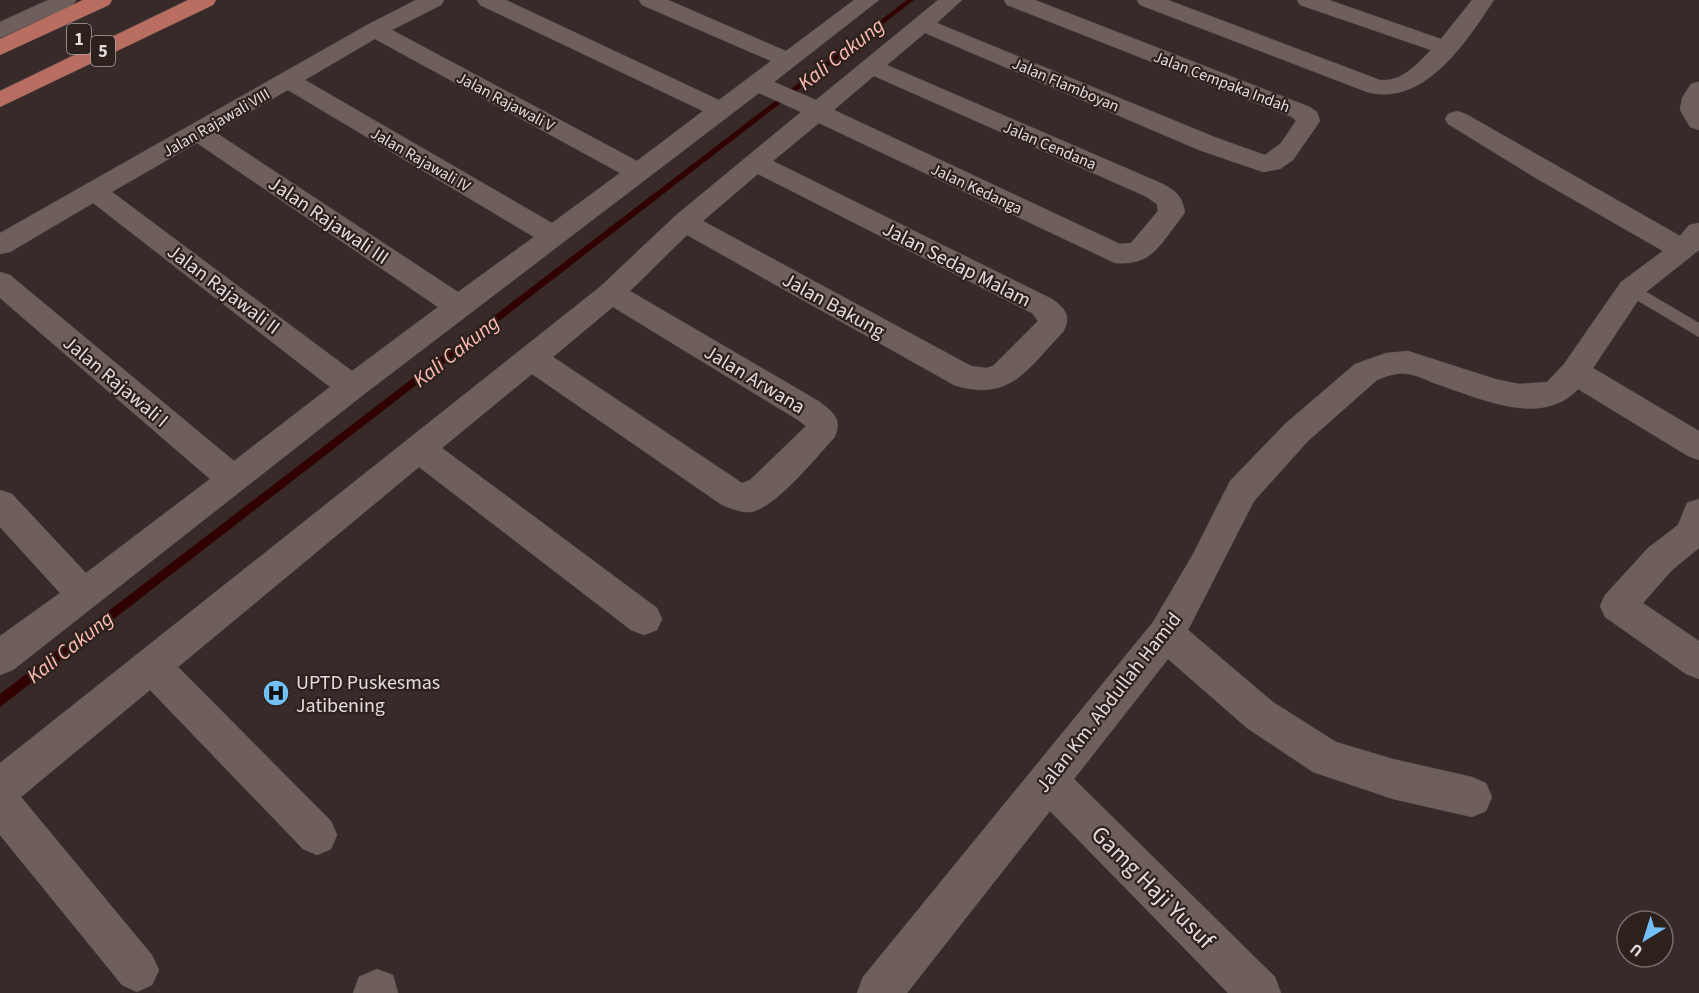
<svg xmlns="http://www.w3.org/2000/svg" width="1699" height="993" viewBox="0 0 1699 993" font-family="'Source Sans 3',sans-serif">
<style>
.lines{fill:none;stroke-linecap:round;stroke-linejoin:round}
.stream{fill:#310000;fill-rule:evenodd}
.service-casing{stroke:#514745;stroke-width:1}
.minor-casing{stroke:#514745;stroke-width:1}
.motorway-casing{stroke:#514745;stroke-width:1}
.service{fill:#6e5f5c;fill-rule:evenodd}
.minor{fill:#6e5f5c;fill-rule:evenodd}
.motorway{fill:#ba6e61;fill-rule:evenodd}
.labels{text-anchor:middle;stroke-width:4.5;stroke-linejoin:round;paint-order:stroke}
.far-street-label{font-size:16px;fill:#e4dcda;stroke:#2d211e}
.shield{fill:#2d211e;stroke:#ada4a2;stroke-width:1.5}
.shield-label{font-size:18px;font-weight:bold;fill:#e4dcda}
.street-label{font-size:20px;fill:#e4dcda;stroke:#2d211e}
.poi-label{font-size:20px;fill:#e4dcda;stroke:#2d211e;text-anchor:start}
.water-label{font-size:21px;font-style:italic;fill:#ffbdb2;stroke:#2d211e}
.near-street-label{font-size:24px;fill:#e4dcda;stroke:#2d211e}
</style>
<rect width="100%" height="100%" fill="#372a28"/>
<g class="lines">
<!-- stream -->
<path class="stream" d="M907,0H914L0,707V694Z"/>
<defs>
<path id="service" d="M1631,283L1699,323V337L1625,293L1623,289L1625,285Z"/>
<path id="minor" d="M48,0H76L73,5L0,38V22Z
M416,0H444L441,5L392,30L637,161L703,111L480,5L477,0H506L719,100L771,61L642,5L639,0H668L786,51L854,0H879L774,82L816,100L938,0H962L937,23L1217,138L1265,155L1281,143L1296,121L1292,117L1007,5L1004,0H1035L1310,107L1317,112L1320,121L1293,160L1280,169L1263,172L1199,150L925,33L887,65L1163,184C1177,192 1182,196 1185,212L1181,218C1160,244 1153,266 1115,263L819,123L773,161L1052,299C1065,308 1072,316 1063,332C1028,368 1011,403 954,385L687,235L630,291L820,402C834,413 843,420 834,438C816,457 775,509 750,512C741,513 730,508 722,505L532,374L442,448L657,608L662,619L657,630L644,635L631,630L419,467L178,667L331,821L337,835L331,849L317,855L303,849L150,690L21,797L152,955L159,970L152,985L137,992L122,985L0,835V763L601,286L675,216L801,112L759,93L363,395L13,670L0,675V636L60,593L0,527V490L12,494L86,573L210,479L0,298V272L10,275L234,461L330,387L93,203L10,252L0,254V233L367,25ZM375,39L620,173L552,223L305,80ZM874,76L1145,196L1157,204L1158,211L1131,243L1120,244L834,110ZM288,90L534,237L458,292L215,132ZM197,143L438,307L352,371L112,192ZM758,174L1032,313L1038,321L993,366L986,368L971,366L703,221ZM613,307L798,420L806,426L750,480L742,483L553,357Z
M1137,0H1168L1380,80C1402,82 1416,65 1431,50L1300,5L1297,0H1329L1441,39L1472,0H1494C1466,42 1425,107 1367,92L1140,5Z
M1699,82V130L1690,127L1680,110L1682,98L1691,84Z
M1457,111L1466,114L1680,236L1689,225L1699,223V250L1641,296L1593,368L1699,431V460L1688,456L1578,389C1541,429 1477,397 1434,383C1426,380 1417,375 1408,374C1398,372 1386,376 1377,380L1308,441L1254,501L1188,630L1273,702L1336,742L1393,759L1472,777L1486,783L1492,797L1486,811L1472,817L1393,799L1313,772L1247,728L1168,659L1074,779L1275,977L1281,993H1228L1050,811L907,993H857L863,977L1153,622L1192,556L1230,481L1286,423L1355,364L1386,353L1408,351L1495,379L1519,384L1547,382L1564,364L1621,282L1663,251L1534,177L1448,124L1445,119L1448,114Z
M1699,499V548L1672,570L1643,603L1699,641V679L1686,674L1605,617L1600,606L1605,595L1648,548L1678,525L1687,503Z
M377,969L393,975L398,993H353L359,977Z"/>
<path id="motorway" d="M83,0H112L109,5L0,55V39Z
M188,0H216L213,5L0,107V91Z"/>
</defs>
<!-- service casing -->
<use href="#service" class="service-casing"/>
<!-- minor casing -->
<use href="#minor" class="minor-casing"/>
<!-- motorway casing -->
<use href="#motorway" class="motorway-casing"/>
<!-- service -->
<use href="#service" class="service"/>
<!-- minor -->
<use href="#minor" class="minor"/>
<!-- motorway -->
<use href="#motorway" class="motorway"/>
</g>
<!-- icons -->
<defs>
<symbol id="hospital-disc" viewBox="-11 -11 22 22"><circle r="9.5" fill="#73c0f6" stroke="#2d211e"/><path d="M-5-5h3v3.5h4V-5h3V5h-3V1.5h-4V5h-3Z" fill="#111"/></symbol>
</defs>
<g fill-rule="evenodd">
<use href="#hospital-disc" x="261" y="678" width="30" height="30"/>
</g>
<g class="labels">
<!-- far-street labels -->
<g class="far-street-label">
<text transform="translate(1222 81) rotate(21)" y="6">Jalan Cempaka Indah</text>
<text transform="translate(1066 84) rotate(23)" y="6">Jalan Flamboyan</text>
<text transform="translate(506 101) rotate(28)" y="6">Jalan Rajawali V</text>
<text transform="translate(216 122) rotate(-30)" y="6">Jalan Rajawali VIII</text>
<text transform="translate(1050 145) rotate(23)" y="6">Jalan Cendana</text>
<text transform="translate(421 159) rotate(30)" y="6">Jalan Rajawali IV</text>
<text transform="translate(977 188) rotate(25)" y="6">Jalan Kedanga</text>
</g>
<!-- shield labels -->
<g class="shield">
<rect x="67" y="24" width="24" height="30" rx="4.5"/>
<rect x="91" y="36" width="24" height="30" rx="4.5"/>
</g>
<g class="shield-label">
<text x="79" y="45">1</text>
<text x="103" y="57">5</text>
</g>
<!-- street labels -->
<g class="street-label">
<text transform="translate(329 220) rotate(34)" y="7">Jalan Rajawali III</text>
<text transform="translate(957 264) rotate(27)" y="7">Jalan Sedap Malam</text>
<text transform="translate(224 289) rotate(37)" y="7">Jalan Rajawali II</text>
<text transform="translate(834 305) rotate(29)" y="7">Jalan Bakung</text>
<text transform="translate(755 379) rotate(31)" y="7">Jalan Arwana</text>
<text transform="translate(116 381) rotate(40)" y="7">Jalan Rajawali I</text>
<text transform="translate(1108 702) rotate(-52)" y="7">Jalan Km. Abdullah Hamid</text>
</g>
<!-- poi labels -->
<g class="poi-label">
<text x="296" y="689">UPTD Puskesmas<tspan x="296" dy="23">Jatibening</tspan></text>
</g>
<!-- water labels -->
<g class="water-label">
<text transform="translate(841 54) rotate(-38)" y="7">Kali Cakung</text>
<text transform="translate(456 351) rotate(-38)" y="7">Kali Cakung</text>
<text transform="translate(70 647) rotate(-38)" y="7">Kali Cakung</text>
</g>
<!-- near-street labels -->
<g class="near-street-label">
<text transform="translate(1153 887) rotate(45)" y="8">Gamg Haji Yusuf</text>
</g>
</g>
<!-- north arrow -->
<g transform="translate(1645 939) rotate(218)"><circle r="28" fill="#2d211e" stroke="#766c69" stroke-width="1.5"/>
<path d="M0-4.5L10 22L0 15L-10 22Z" fill="#73c0f6"/>
<text y="-9" font-size="16" font-weight="bold" text-anchor="middle" fill="#e4dcda">U</text>
</g>
</svg>
